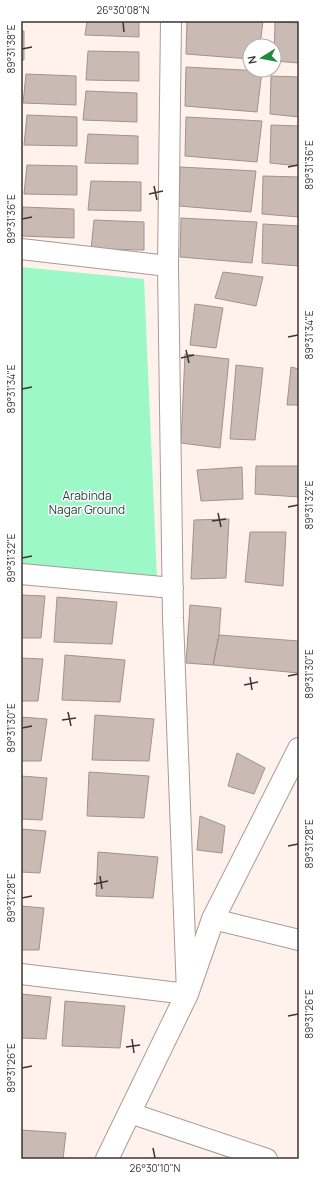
<svg xmlns="http://www.w3.org/2000/svg" width="320" height="1180" viewBox="0 0 320 1180" font-family="Manrope,sans-serif">
<style>
.green{fill:#9cf8c7}
.building{fill:#c9bab4;stroke:#a1928c}
.lines{fill:none;stroke-linecap:round;stroke-linejoin:round}
.street-casing{stroke:#a99b95;stroke-width:22}
.secondary-casing{stroke:#a99b95;stroke-width:24}
.street{stroke:#fff;stroke-width:20}
.secondary{stroke:#fff;stroke-width:22}
.ticks{fill:none;stroke:#3b3533;stroke-width:1.5}
.labels{text-anchor:middle;stroke-width:3;stroke-linejoin:round;paint-order:stroke}
.park-label{font-size:12px;fill:#204a36;stroke:#fff}
.neatline{fill:none;stroke:#3b3533;stroke-width:1.5}
.ticks-label{font-size:10px;text-anchor:middle;fill:#3b3533}
</style>
<rect width="100%" height="100%" fill="#fff2ed"/>
<!-- green -->
<path class="green" d="M21,267L144,279L157,578L21,564Z"/>
<!-- building -->
<path class="building" d="M87,21H139V37L85,35Z
M187,21H263L260,46H250V59L186,54Z
M275,22L299,23V63L274,61Z
M21,31H24V60H21Z
M88,51L139,52V81L86,80Z
M186,67L262,71L257,112L185,106Z
M26,74L76,76V105L23,103Z
M271,76L299,77V117L270,114Z
M86,91L137,93V122L83,120Z
M27,115L77,117V146L24,145Z
M186,117L262,121L257,162L185,156Z
M271,125L299,126V166L270,163Z
M88,134L138,136V164L85,163Z
M27,165L77,166V195L24,194Z
M180,167L256,171L251,212L179,206Z
M263,176L299,177V217L262,214Z
M91,181L141,182V211L88,210Z
M23,207L74,209V238L21,236Z
M181,218L257,222L252,263L180,257Z
M94,220L144,222V250L91,249Z
M263,224L299,226V266L262,263Z
M223,272L263,277L256,306L215,298Z
M195,304L223,308L216,348L190,345Z
M185,354L229,359L220,448L181,443Z
M236,365L263,368L255,440L230,439Z
M291,367L299,369V405H287Z
M256,466H299V497L255,494Z
M242,467L243,499L201,501L197,470Z
M229,519L226,578L191,579L194,520Z
M250,532H286L283,586L245,582Z
M21,595L45,596L41,638H21Z
M57,597L117,602L112,644L54,642Z
M190,605L221,608L219,635L213,665L186,663Z
M219,635L299,641V673L213,665Z
M65,655L125,660L120,702L62,700Z
M21,658L43,659L38,701H21Z
M95,715L154,719L149,761L92,760Z
M21,717L47,719L41,761H21Z
M237,753L265,768L254,794L228,786Z
M89,772L149,776L144,818L87,816Z
M21,776L47,778L42,820L21,819Z
M200,816L225,826L222,853L197,850Z
M21,829L46,831L40,873L21,872Z
M98,852L158,857L153,898L96,896Z
M21,906L44,908L39,950H21Z
M21,994L51,997L46,1039L21,1038Z
M65,1001L125,1006L120,1048L62,1046Z
M21,1130L66,1133L63,1159H21Z"/>
<g class="lines">
<defs>
<path id="street" d="M21,249L168,266
M21,574L173,588
M213,919L299,940
M21,974L187,994L173,618L168,266L171,21
M130,1113L267,1159"/>
<path id="secondary" d="M107,1159L187,994L213,919L299,749"/>
</defs>
<!-- street casing -->
<use href="#street" class="street-casing"/>
<!-- secondary casing -->
<use href="#secondary" class="secondary-casing"/>
<!-- street -->
<use href="#street" class="street"/>
<!-- secondary -->
<use href="#secondary" class="secondary"/>
</g>
<!-- ticks -->
<path class="ticks" d="M123,22L124,32M22,49L32,47M288,167L298,165M154,186L157,200M149,194L163,191M22,219L32,217M288,337L298,335M186,350L189,363M181,358L194,355M22,389L32,387M288,507L298,505M218,513L221,527M212,521L226,519M22,558L32,556M288,676L298,674M250,677L252,690M244,685L258,682M68,712L71,726M62,720L76,718M22,728L32,726M288,846L298,844M100,876L102,889M94,884L108,881M22,898L32,896M288,1016L298,1014M132,1039L134,1053M126,1047L140,1045M22,1068L32,1066M153,1148L155,1158"/>
<g class="labels">
<!-- park labels -->
<g class="park-label">
<text x="87" y="500">Arabinda<tspan x="87" dy="14">Nagar Ground</tspan></text>
</g>
</g>
<!-- border -->
<rect width="320" height="1180" fill="none" stroke="#ffffff" stroke-width="44"/>
<!-- north arrow -->
<g transform="translate(262 58) rotate(259)"><circle r="19" fill="#ffffff" stroke="#b1aead"/>
<path d="M0-3L7 15L0 10L-7 15Z" fill="#25893d"/>
<text y="-6" font-size="11" font-weight="bold" text-anchor="middle" fill="#3b3533">N</text>
</g>
<rect x="22" y="22" width="276" height="1136" class="neatline"/>
<g class="ticks-label">
<text x="123" y="14">26°30'08"N</text>
<text transform="translate(11 49) rotate(-90)" y="4">89°31'38"E</text>
<text transform="translate(309 165) rotate(-90)" y="4">89°31'36"E</text>
<text transform="translate(11 219) rotate(-90)" y="4">89°31'36"E</text>
<text transform="translate(309 335) rotate(-90)" y="4">89°31'34"E</text>
<text transform="translate(11 389) rotate(-90)" y="4">89°31'34"E</text>
<text transform="translate(309 505) rotate(-90)" y="4">89°31'32"E</text>
<text transform="translate(11 558) rotate(-90)" y="4">89°31'32"E</text>
<text transform="translate(309 674) rotate(-90)" y="4">89°31'30"E</text>
<text transform="translate(11 728) rotate(-90)" y="4">89°31'30"E</text>
<text transform="translate(309 844) rotate(-90)" y="4">89°31'28"E</text>
<text transform="translate(11 898) rotate(-90)" y="4">89°31'28"E</text>
<text transform="translate(309 1014) rotate(-90)" y="4">89°31'26"E</text>
<text transform="translate(11 1068) rotate(-90)" y="4">89°31'26"E</text>
<text x="155" y="1172">26°30'10"N</text>
</g>
</svg>
